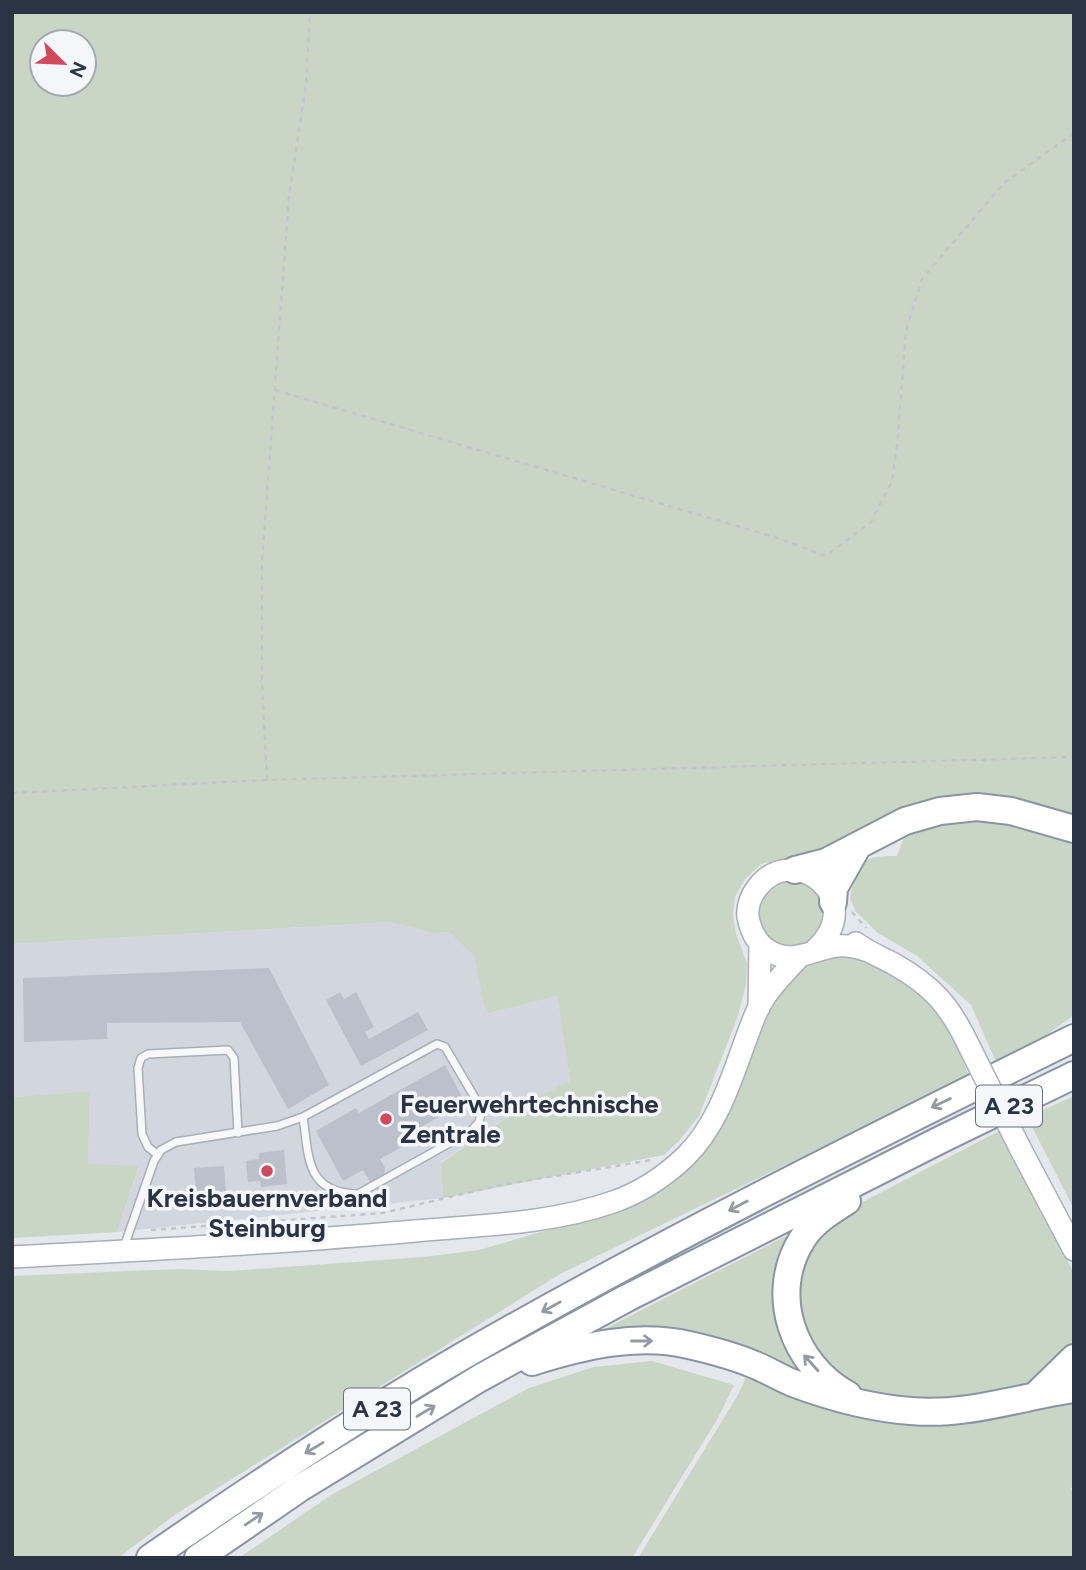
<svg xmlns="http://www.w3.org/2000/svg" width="1086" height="1570" viewBox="0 0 1086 1570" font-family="Figtree,sans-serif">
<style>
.built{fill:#d2d6de}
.green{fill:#c9d6c5;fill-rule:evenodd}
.building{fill:#bbc0ca}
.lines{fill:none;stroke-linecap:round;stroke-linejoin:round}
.lane-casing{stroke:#a9aeb7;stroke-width:10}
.secondary-casing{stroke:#a9aeb7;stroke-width:24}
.highway-casing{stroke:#8b94a3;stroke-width:30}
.path{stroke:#c2c5cb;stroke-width:2.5;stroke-dasharray:5 5;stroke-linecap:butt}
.lane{stroke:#f7f8fa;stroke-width:7}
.secondary{stroke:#fff;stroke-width:21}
.highway{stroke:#fff;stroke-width:26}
.secondary-bridge-casing{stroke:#a9aeb7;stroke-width:24;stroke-linecap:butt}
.secondary-bridge{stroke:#fff;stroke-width:21}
.oneway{stroke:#959aa2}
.poi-dot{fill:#d1495b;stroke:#f4f6f9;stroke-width:2.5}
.labels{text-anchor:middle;stroke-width:7;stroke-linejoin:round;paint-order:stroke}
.shield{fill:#f4f6f9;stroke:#676e7b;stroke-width:2}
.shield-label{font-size:24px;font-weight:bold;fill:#2b3445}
.poi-label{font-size:26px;font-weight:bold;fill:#2b3445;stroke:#f4f6f9;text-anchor:start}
</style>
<rect width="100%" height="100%" fill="#e4e7ec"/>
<!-- built -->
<path class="built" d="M389,922L433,933L449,932L474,956L487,1014L557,996L570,1081L538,1096L441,1162L443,1198L117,1232L139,1167L88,1165L90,1091L12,1097V944Z"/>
<!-- green -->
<path class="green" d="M12,12H1074V818L1009,801L833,849L761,864L745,879L735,897L733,915L736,934L747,963L746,984L738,1016L699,1116L679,1141L664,1155L443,1198L441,1163L538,1096L570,1081L557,996L486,1014L474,956L449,932L433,933L389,922L12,944ZM42,42H84V84H42Z
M1009,818L1060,838L1074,846V1015L1042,1038L996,1062L971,1005L917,956L878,933L856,912L850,898L853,882L848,876C865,857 872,856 897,856L906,832L939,822Z
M758 915a33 33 0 1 1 66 0a33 33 0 1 1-66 0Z
M825,953L862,958L911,983L947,1020L969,1076L560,1274L176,1514L118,1558H12V1276L178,1269L229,1271L423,1257L479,1250L620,1209L693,1164L714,1140L731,1111L767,1013L785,982L802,963Z
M90,1091L88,1164L139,1166L117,1232L12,1238V1097Z
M1074,1096V1209L1027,1117Z
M1003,1129L1074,1274L1073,1348L1035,1383L983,1397L925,1403L864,1395L817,1362L794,1297L798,1268L828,1220Z
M802,1228L783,1261L824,1386L761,1361L587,1338Z
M652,1361L734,1385L718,1418L632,1558H239L331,1495L529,1388L594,1367Z
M748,1373L822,1407L866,1420L941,1426L1012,1416L1057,1399L1074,1397V1481L1071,1489L1074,1491V1558H638L739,1393Z"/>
<!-- building -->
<path class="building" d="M269,968L329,1085L288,1109L240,1022L107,1023V1039L24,1042L23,978Z
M340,992L344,999L356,992L374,1027L365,1032L369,1039L418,1012L428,1030L361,1066L326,1000Z
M445,1065L465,1102L423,1126L427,1133L380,1159L385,1168L384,1175L381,1177L382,1179L372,1185L363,1170L343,1181L316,1131L356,1108L359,1113Z
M284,1150L287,1184L261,1187L260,1181L248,1182L246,1161L259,1159V1153Z
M224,1166L226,1191L196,1193L194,1168Z"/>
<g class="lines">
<defs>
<path id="lane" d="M158,1155L148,1147L142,1134L138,1068L141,1058L148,1054L228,1050L234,1058L238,1133
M124,1247L154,1161L161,1150L176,1142L277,1126L303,1117L437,1044L445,1047L482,1110L479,1122L471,1131L358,1194C306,1193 309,1158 303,1117"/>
<path id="secondary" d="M856,943C868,952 881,957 894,964C933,986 950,1006 969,1046
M815,950C870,900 794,839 757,888C751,896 747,907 748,917C751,932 757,945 771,952C794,965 815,948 838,946C847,945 856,947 865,950
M759,1008L760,944
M1020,1148L1074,1250
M12,1257C146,1250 281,1243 415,1231C481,1225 550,1224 613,1202C639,1193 665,1176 685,1157C725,1118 736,1059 757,1011C766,991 785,972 800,956"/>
<path id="highway" d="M795,870L826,862L905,821L940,811L977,807L1011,811L1074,829
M833,902L834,888L856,849
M847,1201C831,1211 813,1222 803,1238C767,1293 793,1365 848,1395
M532,1362C583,1346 636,1333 689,1345C711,1350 734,1356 755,1365C768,1370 780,1378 793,1383C830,1397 871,1408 911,1411C967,1416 1020,1397 1074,1389
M1036,1395L1074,1358
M150,1558C254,1486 359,1416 468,1353C666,1240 869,1139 1074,1038
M198,1558L300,1488L480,1378L627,1298L944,1138L1074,1075"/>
</defs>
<!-- lane casing -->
<use href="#lane" class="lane-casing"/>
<!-- secondary casing -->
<use href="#secondary" class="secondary-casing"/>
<!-- highway casing -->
<use href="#highway" class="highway-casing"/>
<!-- path -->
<path class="path" d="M12,13L13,12
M275,390L781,539L826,556L871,522L892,481L897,446L906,331L922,279L1004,183L1074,133
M267,780L262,681V561L289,196L306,84L310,12
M12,793L267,780L1074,757
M852,912L866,928
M151,1230L383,1213L500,1185L652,1160"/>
<!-- lane -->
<use href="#lane" class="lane"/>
<!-- secondary -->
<use href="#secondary" class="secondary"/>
<!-- highway -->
<use href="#highway" class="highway"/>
<defs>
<path id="secondary-bridge" d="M969,1046L1020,1148"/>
</defs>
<!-- secondary-bridge casing -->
<use href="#secondary-bridge" class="secondary-bridge-casing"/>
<!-- secondary-bridge -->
<use href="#secondary-bridge" class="secondary-bridge"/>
</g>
<!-- one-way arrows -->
<defs><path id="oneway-shaft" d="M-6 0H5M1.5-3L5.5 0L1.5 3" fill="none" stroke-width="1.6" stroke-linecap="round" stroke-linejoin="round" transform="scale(1.75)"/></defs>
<g class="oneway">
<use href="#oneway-shaft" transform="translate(941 1103) rotate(154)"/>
<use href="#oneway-shaft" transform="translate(738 1206) rotate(152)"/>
<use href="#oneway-shaft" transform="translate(551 1307) rotate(151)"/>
<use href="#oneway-shaft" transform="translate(642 1341)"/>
<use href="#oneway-shaft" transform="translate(811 1363) rotate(-132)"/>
<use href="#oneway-shaft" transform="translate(426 1411) rotate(-31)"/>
<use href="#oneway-shaft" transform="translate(314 1448) rotate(149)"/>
<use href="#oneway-shaft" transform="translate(254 1519) rotate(-34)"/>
</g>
<!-- markers -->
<g class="poi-dot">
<circle cx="386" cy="1119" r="7"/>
<circle cx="267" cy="1171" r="7"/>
</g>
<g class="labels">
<!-- shield labels -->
<g class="shield">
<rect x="976" y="1085.5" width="66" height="41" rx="5"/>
<rect x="344" y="1388.5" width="66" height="41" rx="5"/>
</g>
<g class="shield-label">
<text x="1009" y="1114">A 23</text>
<text x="377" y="1417">A 23</text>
</g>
<!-- poi labels -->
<g class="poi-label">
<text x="400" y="1113">Feuerwehrtechnische<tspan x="400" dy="30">Zentrale</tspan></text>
<text x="267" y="1207" text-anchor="middle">Kreisbauernverband<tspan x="267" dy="30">Steinburg</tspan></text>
</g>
</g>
<!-- border -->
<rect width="1086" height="1570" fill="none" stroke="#2b3445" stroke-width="28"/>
<!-- north arrow -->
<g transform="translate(63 63) rotate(114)"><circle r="33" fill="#f4f6f9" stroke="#a4a8b1" stroke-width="2"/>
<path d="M0-5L12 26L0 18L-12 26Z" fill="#d1495b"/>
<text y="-10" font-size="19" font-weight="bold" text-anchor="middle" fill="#2b3445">N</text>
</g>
</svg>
